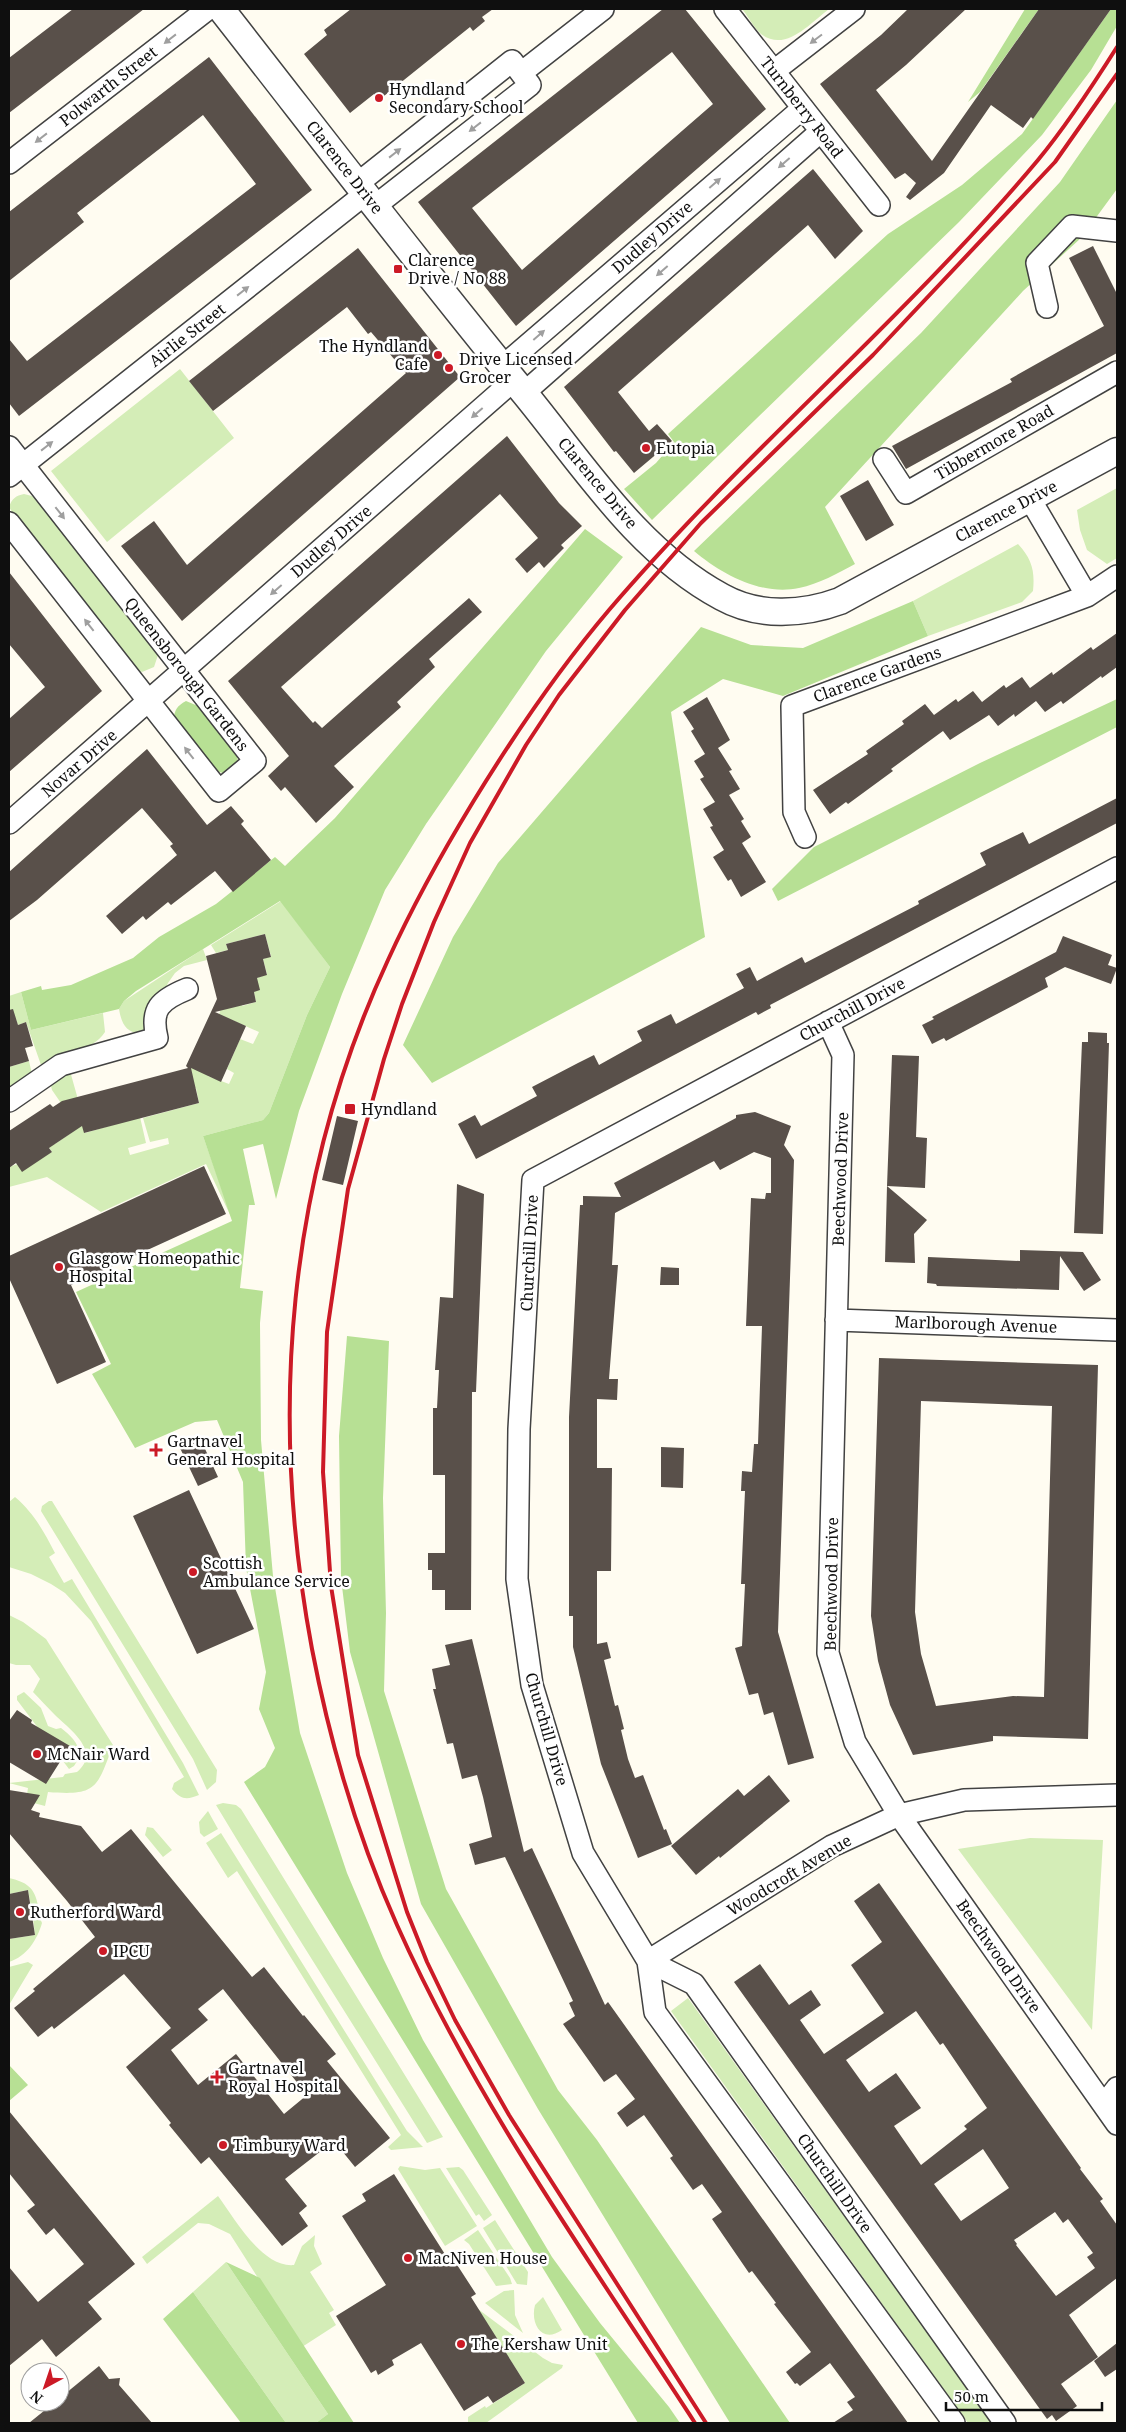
<svg xmlns="http://www.w3.org/2000/svg" width="1126" height="2432" viewBox="0 0 1126 2432" font-family="'Noto Serif',serif">
<style>
.green{fill:#d4edb7}
.forest{fill:#b7e094}
.building{fill:#59504a;fill-rule:evenodd}
.lines{fill:none;stroke-linecap:round;stroke-linejoin:round}
.minor-casing{stroke:#424242;stroke-width:24}
.tertiary-casing{stroke:#424242;stroke-width:29}
.minor{stroke:#fff;stroke-width:21}
.tertiary{stroke:#fff;stroke-width:26}
.rail{stroke:#cc1a26;stroke-width:4}
.oneway{fill:#9f9f9f}
.poi-dot{fill:#cc1a26;stroke:#fff;stroke-width:2}
.labels{text-anchor:middle;stroke-width:5;stroke-linejoin:round;paint-order:stroke}
.street-label{font-size:16px;fill:#0f0f0f;stroke:#fff}
.poi-label{font-size:16px;fill:#0f0f0f;stroke:#fff;text-anchor:start}
</style>
<rect width="100%" height="100%" fill="#fffcf1"/>
<!-- green -->
<path class="green" d="M742,9H829C810,23 786,53 761,34C754,28 748,16 742,9Z
M180,369L234,438L107,542L51,471Z
M1117,488V558L1107,564L1087,550L1080,530L1077,510Z
M24,494L32,496L40,504L158,655L154,667L142,672L135,669L14,515L9,507C12,498 16,496 24,494Z
M1018,544C1032,559 1035,571 1033,591L1022,602L928,636L913,601Z
M281,901L330,967L307,1015L269,1113L263,1120L203,1136L233,1221L206,1164L101,1212L47,1177L9,1187V1167L52,1152L46,1143L51,1139L55,1144L71,1133L67,1127L74,1122L52,1090L50,1082L70,1071L79,1103L85,1133L140,1117L146,1143L128,1148L130,1155L169,1144L168,1138L150,1142L143,1118L199,1103L196,1088L192,1089L187,1063L209,1073L208,1076L229,1084L234,1073L227,1069L240,1039L253,1044L259,1032L232,1020L217,1018L220,1012L219,1008L241,1002L242,1006L256,1002L254,992L257,978L267,974L263,959L271,956L265,934L226,944L228,950L216,953L211,945Z
M203,949L207,960L184,966L175,973L168,983L150,1031C130,1037 122,1028 119,1009L124,1001Z
M21,992L31,1030L103,1013L105,1032C91,1053 62,1053 41,1065L26,1022L18,1025L16,1019L9,1020V996Z
M29,1061L32,1074L11,1087L9,1084V1067Z
M15,1497C34,1513 44,1532 55,1553L49,1557L64,1583L72,1579L183,1763L199,1795C187,1800 181,1800 172,1789L174,1783L184,1777L91,1621L65,1593L51,1584L31,1574L9,1567V1502Z
M49,1501H52L217,1770L216,1782L207,1790L193,1759L41,1511L42,1506Z
M9,1615L23,1622L46,1639L113,1745C97,1788 97,1796 48,1792L45,1806L26,1801L28,1788L9,1783L63,1777L65,1774L77,1772C102,1751 69,1729 55,1715C47,1707 40,1699 33,1692L40,1679L30,1665H16L9,1663Z
M24,1692L41,1708L48,1726L56,1729L61,1728C74,1738 86,1750 74,1766L69,1769L17,1700V1696Z
M223,1803L236,1805L241,1809L443,2137L427,2143L239,1843L216,1805Z
M208,1811L218,1829L204,1837L200,1833L199,1822Z
M147,1827L153,1828L172,1850L163,1857L145,1835Z
M221,1833L407,2131L423,2147L391,2150L388,2147L401,2135L237,1871L228,1878L206,1843Z
M1030,1838L1103,1840L1092,2030L958,1849Z
M9,1878C26,1882 35,1887 38,1906L31,1907L28,1890L9,1894Z
M39,1916L42,1923C37,1940 27,1956 9,1962V1939L35,1935L33,1918Z
M28,1962L33,1965L9,2005V1967Z
M688,1998L992,2423H968L671,2011Z
M400,2166L425,2170L440,2168L477,2226L445,2246L398,2169Z
M459,2167L463,2170L492,2215L484,2221L479,2214L476,2216L446,2168Z
M218,2196C235,2219 262,2268 294,2265L302,2246L315,2235L314,2246L322,2264L310,2272L334,2310L329,2313L336,2325L302,2347L230,2234L209,2224L198,2223L147,2264L142,2257Z
M495,2220L528,2272L527,2285L517,2284L483,2228Z
M478,2230L510,2278L512,2284L496,2286L469,2244L464,2240Z
M226,2262L328,2414L316,2423H286L193,2292Z
M514,2290L515,2315L523,2333L485,2303L504,2291Z
M543,2297L562,2330C542,2344 530,2324 535,2305Z
M478,2309L543,2358L552,2363L563,2365L562,2368L486,2423H468V2417L485,2406L486,2408L525,2383Z"/>
<!-- forest -->
<path class="forest" d="M1025,9H1039L980,92L968,102Z
M1111,9H1117V26L1091,70L1042,135L959,222L652,520L624,489L656,463L674,442L668,434L888,234L962,185L1022,134Z
M1117,100V189L1081,238L1023,291L825,507L855,564C838,573 819,584 799,588C761,596 721,574 694,551L921,333L1060,182Z
M585,529L623,557L546,651L426,824L385,890L342,994L299,1111L276,1199L263,1144L243,1149L255,1205H249L240,1288L263,1291L260,1323L261,1440L273,1576L300,1733L347,1873L383,1958L423,2040L552,2257L600,2323L669,2407L680,2423H638L244,1782L265,1767L275,1748L259,1709L266,1672L246,1568L243,1482L217,1420L195,1422L135,1448L92,1374L111,1364L76,1292L232,1221L203,1136L263,1120L269,1113L307,1015L330,967L280,901L136,991L124,1001L119,1009L31,1030L21,992L41,986L42,990L71,985L133,958L159,937L216,904L275,857L285,866L335,818Z
M913,601L928,636L783,696L723,679L671,712L705,937L432,1083L403,1045L453,937L498,863L701,627L751,645L803,648Z
M1117,699V727L778,901L772,889L814,847L980,763Z
M186,701L198,706L237,755L238,763L226,774L213,770L174,720C174,710 177,706 186,701Z
M347,1336L389,1341L383,1498L386,1613L384,1691L446,1889L558,2090L597,2140L790,2423H730L538,2109L421,1904L350,1652L341,1578L340,1510L339,1436Z
M9,2065L28,2085L9,2101Z
M226,2262L260,2278L354,2423H316L328,2414Z
M193,2292L286,2423H241L163,2319Z"/>
<!-- building -->
<path class="building" d="M73,9H144L9,113V58Z
M351,9H493L482,17L485,21L473,31L470,27L379,100L374,94L350,113L304,54L327,35L324,30Z
M663,9H685L766,109L516,326L418,202ZM672,52L713,104L522,270L472,208Z
M908,9H966L906,65L876,90L932,161L1039,9H1111L1033,119L1031,117L1023,128L991,105L944,173L910,200L906,197L916,183L905,173L895,179L820,84L881,35Z
M209,57L312,190L19,416L9,403V339L27,361L256,184L203,115L77,213L84,222L9,281V212Z
M813,169L863,231L835,259L808,225L618,392L649,431L657,424L672,441L634,473L616,451L614,452L564,387Z
M1093,246L1117,294V353L906,469L892,446L1012,382L1010,379L1104,326L1069,258Z
M358,248L460,377L182,621L121,546L154,521L187,565L406,373L371,332L368,334L347,307L213,411L189,381Z
M507,436L559,503L582,526L561,545L564,548L544,568L539,562L527,573L515,559L538,538L500,494L281,687L313,723L315,721L322,728L469,598L482,612L429,659L435,667L397,702L401,707L334,766L354,787L316,823L285,787L281,791L268,776L289,756L228,681Z
M868,480L894,525L866,541L840,496Z
M9,572L102,691L9,772V719L45,687L9,644Z
M1117,633V667L1102,678L1101,676L1063,704L1061,701L1045,712L1036,701L1015,717L1014,714L998,726L989,715L950,740L943,731L891,769L893,771L848,804L846,802L830,814L813,790L868,754L866,751L904,724L902,721L925,704L934,715L956,699L958,702L973,691L982,702L1004,685L1006,688L1022,677L1030,688L1052,672L1053,675L1091,647L1093,650Z
M707,697L730,740L718,748L732,770L729,771L740,789L729,795L744,819L741,821L751,837L742,843L766,882L741,897L731,879L728,881L713,857L724,850L710,827L713,826L703,809L715,802L700,779L704,777L694,761L705,754L691,731L694,729L683,712Z
M147,749L207,825L231,806L244,821L241,824L271,860L233,892L215,871L171,905L168,902L146,920L143,916L122,934L106,916L177,855L170,846L173,844L142,808L37,900L9,921V872Z
M1117,798V823L770,1005L771,1008L758,1015L756,1012L476,1159L458,1124L475,1115L481,1126L537,1096L532,1087L578,1063L594,1055L599,1065L642,1041L637,1031L671,1014L676,1024L744,988L736,974L750,967L757,981L802,957L805,963L919,904L918,901L986,865L980,853L994,846L1023,832L1029,844Z
M265,934L271,957L263,959L267,975L257,978L260,990L254,992L256,1002L215,1012L246,1026L221,1082L191,1068L199,1103L84,1133L82,1126L49,1148L52,1152L22,1172L16,1163L9,1168V1131L50,1104L53,1107L62,1101L188,1068L186,1066L217,999L206,956L228,950L226,944Z
M1063,936L1112,955L1108,965L1117,968L1111,984L1065,967L1045,978L1048,987L946,1041L944,1038L932,1044L922,1025L934,1019L932,1017L1056,952Z
M13,1009L18,1025L26,1022L33,1046L25,1048L29,1061L9,1067V1010Z
M1088,1032L1107,1033V1043H1109L1103,1234L1074,1233L1082,1042H1088Z
M892,1055L919,1056L916,1137L927,1138L925,1188L887,1186Z
M755,1112L791,1126L784,1145L794,1160L778,1632L814,1758L788,1765L773,1712L764,1715L758,1693L749,1695L735,1648L742,1646L745,1584H741L745,1491H741L742,1471L752,1472L754,1444H758L762,1326H746L751,1198L765,1199L766,1193H771V1158L754,1152L720,1170L714,1161L615,1213L612,1265H618L609,1379H618L617,1400L597,1399V1468H612L611,1571H597V1644L607,1642L611,1658L604,1660L615,1706L618,1705L624,1729L621,1730L628,1759L635,1778L643,1775L664,1830L666,1829L672,1844L638,1858L601,1764L573,1647V1616H569V1417L580,1205H583V1196L621,1197L614,1183L736,1118V1115Z
M337,1116L358,1121L343,1185L322,1180Z
M204,1166L226,1214L71,1285L106,1362L57,1384L9,1278V1256Z
M457,1184L484,1194L476,1392H472L471,1610H445V1590H432V1570H428V1553H445V1475H433V1408H437L439,1370H435L440,1297L453,1298Z
M887,1186L927,1220L914,1234L915,1263L885,1262Z
M1020,1250L1083,1252L1101,1280L1084,1291L1060,1256L1059,1290L937,1286L936,1284L927,1283L928,1257L1020,1261Z
M661,1267L679,1268V1285H660Z
M879,1358L1098,1365L1088,1739L993,1736V1741L913,1755L890,1705L878,1661L871,1616ZM921,1401L1052,1406L1044,1697L1013,1696L936,1706L921,1654L915,1612Z
M200,1438L218,1477L198,1486L180,1448Z
M661,1447L684,1448L683,1488L661,1487Z
M189,1490L254,1629L197,1654L133,1516Z
M472,1639L524,1852L532,1848L605,2005L608,2002L908,2423H833L853,2410L847,2402L855,2397L830,2363L800,2386L797,2383L795,2384L786,2372L811,2352L774,2304L776,2303L752,2271L749,2273L712,2219L722,2212L702,2184L693,2190L670,2158L673,2156L644,2115L627,2127L617,2113L635,2099L616,2074L604,2082L563,2024L575,2016L569,2003L573,2001L505,1857L475,1865L469,1844L492,1837L483,1797L477,1775L462,1779L453,1743L447,1744L433,1689H436L432,1669L450,1665L445,1645Z
M17,1710L32,1720L31,1723L70,1746L46,1784L9,1762V1721Z
M769,1775L790,1801L720,1858L719,1856L696,1875L671,1846L738,1789L744,1796Z
M9,1790L40,1795L31,1810L40,1813L39,1817L81,1826L102,1852L131,1829L252,1977L264,1967L303,2016L304,2015L336,2054L327,2061L390,2138L355,2167L334,2141L285,2179L307,2206L299,2213L308,2226L282,2246L209,2157L201,2164L169,2125L171,2123L126,2067L171,2028L124,1974L54,2029L52,2026L38,2037L14,2008L35,1991L33,1989L95,1937L67,1901L9,1833ZM223,1989L307,2095L284,2114L236,2054L198,2085L171,2050L208,2020L198,2009Z
M879,1883L1081,2168L1080,2169L1103,2199L1100,2201L1117,2225V2278L1069,2315L1098,2357L1061,2384L1077,2406L1056,2421L1052,2415L1047,2419L734,1982L760,1964L789,2005L811,1990L821,2005L800,2020L824,2054L884,2013L851,1965L882,1942L854,1901ZM916,2011L940,2045L943,2043L987,2108L964,2126L967,2129L921,2165L894,2126L921,2108L896,2073L869,2092L846,2060ZM983,2149L1009,2188L961,2221L934,2184ZM1055,2212L1063,2223L1068,2219L1093,2253L1087,2257L1095,2268L1056,2296L1016,2245L1017,2244L1014,2240Z
M28,1890L35,1935L9,1939V1894Z
M9,2111L135,2264L88,2302L102,2319L56,2357L42,2339L9,2366V2267L38,2302L84,2264L54,2228L46,2235L27,2211L35,2205L9,2173Z
M394,2174L448,2259L452,2257L476,2294L471,2297L525,2383L493,2403L488,2396L464,2411L421,2343L392,2360L394,2365L378,2375L376,2370L371,2373L336,2316L386,2285L342,2216L366,2201L362,2194Z
M1117,2343V2369L1105,2377L1094,2361Z
M99,2366L109,2379L120,2378L119,2385L152,2423H29L55,2402H60V2398Z"/>
<g class="lines">
<defs>
<path id="minor" d="M725,9L879,205
M774,71L854,9
M521,73L603,9
M9,163L208,9
M357,184L512,61L530,85L375,206
M1047,307L1037,263L1072,226L1117,231
M502,367L803,108
M524,393L821,131
M9,447L255,761L219,791L9,523
M884,459L906,493L1117,372
M9,476L365,194
M1030,499L1087,596
M9,823L513,381
M805,837L794,812L792,706L1087,596L1117,576
M828,1022L843,1055L828,1653L855,1742L899,1815L1117,2124
M9,1101L61,1065L157,1038C150,1009 160,1000 187,989
M836,1320L1117,1330
M648,1961L694,1984L1005,2423
M648,1961L832,1846L899,1815L964,1800L1117,1795
M1104,2105L1117,2088
M954,2423L655,2012L648,1961L583,1853L532,1685L517,1579L519,1429L533,1180L1117,868"/>
<path id="tertiary" d="M221,9C322,138 421,268 525,394C584,466 638,552 722,597C758,617 802,615 840,601L1117,451"/>
</defs>
<!-- minor casing -->
<use href="#minor" class="minor-casing"/>
<!-- tertiary casing -->
<use href="#tertiary" class="tertiary-casing"/>
<!-- minor -->
<use href="#minor" class="minor"/>
<!-- tertiary -->
<use href="#tertiary" class="tertiary"/>
<!-- rail -->
<path class="rail" d="M695,2423C590,2261 476,2102 397,1925C358,1838 330,1743 312,1649C268,1414 287,1178 388,960C413,905 442,853 473,802C514,735 558,670 609,610C744,452 905,319 1038,160C1067,125 1093,85 1117,47
M706,2423L509,2115L455,2020L427,1962L407,1912L358,1755L331,1586L323,1472L327,1332L348,1189L384,1059L402,1004L434,922L470,843L526,745L559,695L625,610L701,523L873,355L1055,162L1117,74"/>
</g>
<!-- one-way arrows -->
<defs><path id="oneway-solid" d="M-6-.8H1V-3.2L6.5 0L1 3.2V.8H-6Z" transform="scale(1.25)"/></defs>
<g class="oneway">
<use href="#oneway-solid" transform="translate(170 39) rotate(142)"/>
<use href="#oneway-solid" transform="translate(816 39) rotate(143)"/>
<use href="#oneway-solid" transform="translate(475 127) rotate(142)"/>
<use href="#oneway-solid" transform="translate(41 138) rotate(142)"/>
<use href="#oneway-solid" transform="translate(395 153) rotate(-38)"/>
<use href="#oneway-solid" transform="translate(784 163) rotate(139)"/>
<use href="#oneway-solid" transform="translate(715 183) rotate(-41)"/>
<use href="#oneway-solid" transform="translate(662 271) rotate(139)"/>
<use href="#oneway-solid" transform="translate(243 291) rotate(-38)"/>
<use href="#oneway-solid" transform="translate(539 335) rotate(-41)"/>
<use href="#oneway-solid" transform="translate(477 413) rotate(139)"/>
<use href="#oneway-solid" transform="translate(47 446) rotate(-38)"/>
<use href="#oneway-solid" transform="translate(60 513) rotate(52)"/>
<use href="#oneway-solid" transform="translate(276 590) rotate(139)"/>
<use href="#oneway-solid" transform="translate(89 625) rotate(-128)"/>
<use href="#oneway-solid" transform="translate(189 753) rotate(-128)"/>
</g>
<!-- markers -->
<g class="poi-dot">
<circle cx="379" cy="98" r="5"/>
<rect x="393" y="264" width="10" height="10" rx="2.5"/>
<circle cx="438" cy="355" r="5"/>
<circle cx="449" cy="368" r="5"/>
<circle cx="646" cy="448" r="5"/>
<rect x="344" y="1103" width="12" height="12" rx="2.5"/>
<circle cx="59" cy="1267" r="5"/>
<path d="M153.5 1442.5h5v5h5v5h-5v5h-5v-5h-5v-5h5z"/>
<circle cx="193" cy="1572" r="5"/>
<circle cx="37" cy="1754" r="5"/>
<circle cx="20" cy="1912" r="5"/>
<circle cx="103" cy="1951" r="5"/>
<path d="M214.5 2069.5h5v5h5v5h-5v5h-5v-5h-5v-5h5z"/>
<circle cx="223" cy="2145" r="5"/>
<circle cx="408" cy="2258" r="5"/>
<circle cx="461" cy="2344" r="5"/>
</g>
<g class="labels">
<!-- street labels -->
<g class="street-label">
<text transform="translate(108 86) rotate(-38)" y="6">Polwarth Street</text>
<text transform="translate(802 107) rotate(52)" y="6">Turnberry Road</text>
<text transform="translate(345 167) rotate(52)" y="6">Clarence Drive</text>
<text transform="translate(652 237) rotate(-41)" y="6">Dudley Drive</text>
<text transform="translate(187 335) rotate(-38)" y="6">Airlie Street</text>
<text transform="translate(994 442) rotate(-30)" y="6">Tibbermore Road</text>
<text transform="translate(598 483) rotate(50)" y="6">Clarence Drive</text>
<text transform="translate(1006 511) rotate(-28)" y="6">Clarence Drive</text>
<text transform="translate(331 541) rotate(-41)" y="6">Dudley Drive</text>
<text transform="translate(187 674) rotate(52)" y="6">Queensborough Gardens</text>
<text transform="translate(877 674) rotate(-20)" y="6">Clarence Gardens</text>
<text transform="translate(79 763) rotate(-41)" y="6">Novar Drive</text>
<text transform="translate(852 1009) rotate(-28)" y="6">Churchill Drive</text>
<text transform="translate(840 1179) rotate(-88)" y="6">Beechwood Drive</text>
<text transform="translate(529 1253) rotate(-87)" y="6">Churchill Drive</text>
<text transform="translate(976 1324) rotate(2)" y="6">Marlborough Avenue</text>
<text transform="translate(831 1584) rotate(-89)" y="6">Beechwood Drive</text>
<text transform="translate(547 1729) rotate(74)" y="6">Churchill Drive</text>
<text transform="translate(789 1875) rotate(-31)" y="6">Woodcroft Avenue</text>
<text transform="translate(999 1956) rotate(55)" y="6">Beechwood Drive</text>
<text transform="translate(835 2183) rotate(55)" y="6">Churchill Drive</text>
</g>
<!-- poi labels -->
<g class="poi-label">
<text x="389" y="95">Hyndland<tspan x="389" dy="18">Secondary School</tspan></text>
<text x="408" y="266">Clarence<tspan x="408" dy="18">Drive / No 88</tspan></text>
<text x="428" y="352" text-anchor="end">The Hyndland<tspan x="428" dy="18">Cafe</tspan></text>
<text x="459" y="365">Drive Licensed<tspan x="459" dy="18">Grocer</tspan></text>
<text x="656" y="454">Eutopia</text>
<text x="361" y="1115">Hyndland</text>
<text x="69" y="1264">Glasgow Homeopathic<tspan x="69" dy="18">Hospital</tspan></text>
<text x="167" y="1447">Gartnavel<tspan x="167" dy="18">General Hospital</tspan></text>
<text x="203" y="1569">Scottish<tspan x="203" dy="18">Ambulance Service</tspan></text>
<text x="47" y="1760">McNair Ward</text>
<text x="30" y="1918">Rutherford Ward</text>
<text x="113" y="1957">IPCU</text>
<text x="228" y="2074">Gartnavel<tspan x="228" dy="18">Royal Hospital</tspan></text>
<text x="233" y="2151">Timbury Ward</text>
<text x="418" y="2264">MacNiven House</text>
<text x="471" y="2350">The Kershaw Unit</text>
</g>
</g>
<!-- border -->
<rect width="1126" height="2432" fill="none" stroke="#0f0f0f" stroke-width="20"/>
<!-- north arrow -->
<g transform="translate(45 2387) rotate(220)"><circle r="24" fill="#ffffff" stroke="#9f9f9f"/>
<path d="M0-4L9 19L0 12L-9 19Z" fill="#cc1a26"/>
<text y="-8" font-size="14" font-weight="bold" text-anchor="middle" fill="#0f0f0f">N</text>
</g>
<!-- scale -->
<path d="M946 2402v8h156v-8" fill="none" stroke="#0f0f0f" stroke-width="2.5"/>
<text x="954" y="2402" font-size="15" fill="#0f0f0f" stroke="#ffffff" stroke-width="4" paint-order="stroke">50 m</text>
</svg>
